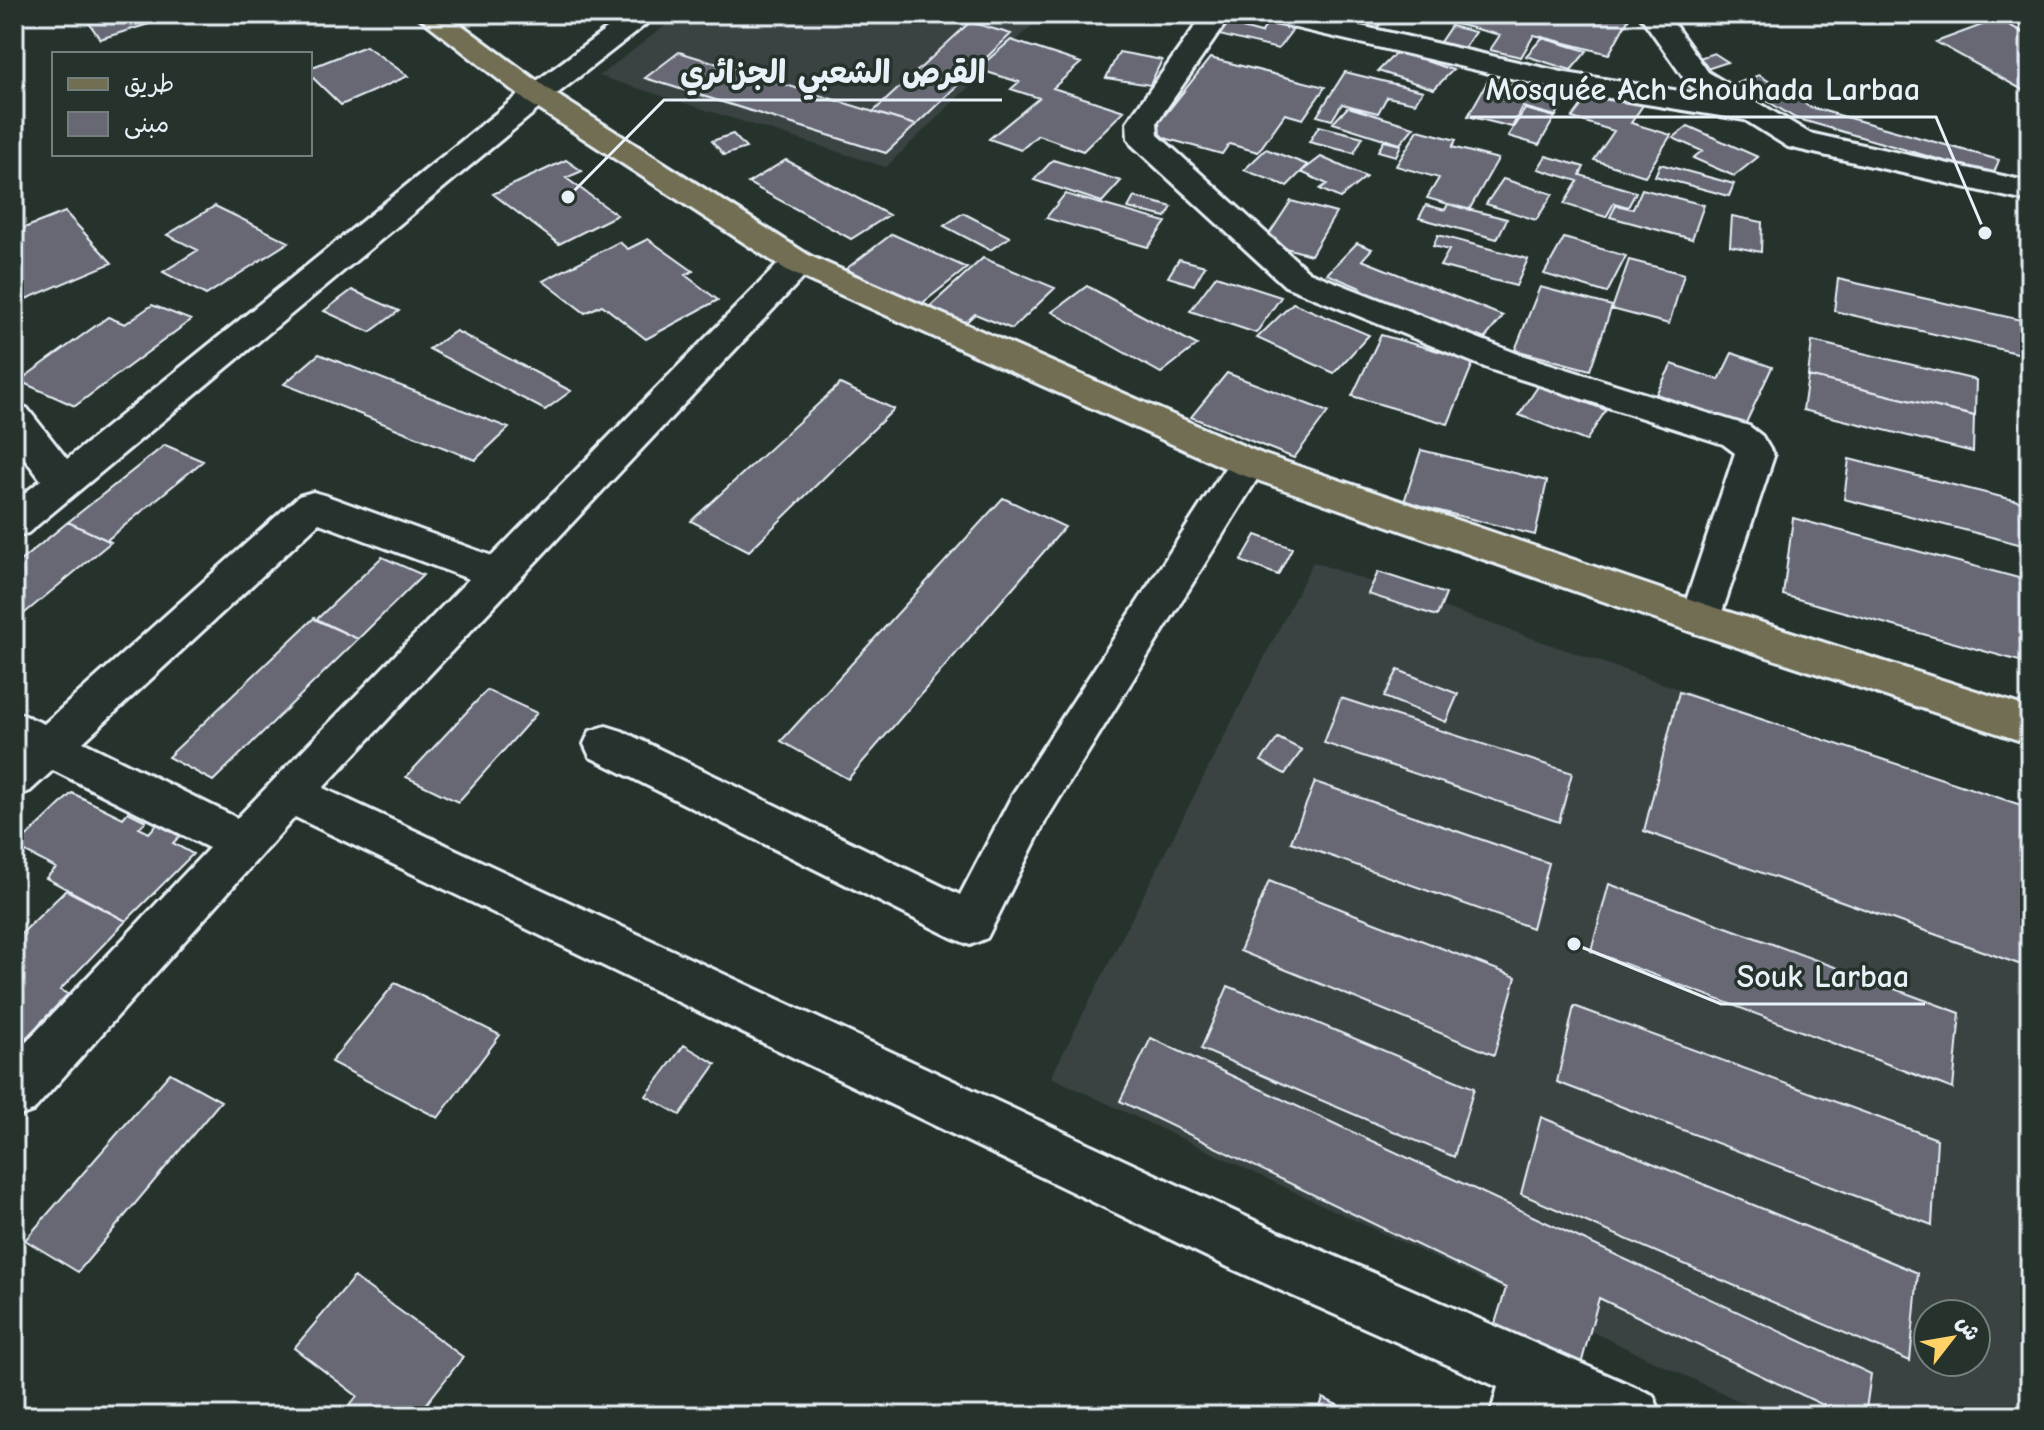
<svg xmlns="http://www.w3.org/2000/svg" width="2044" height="1430" viewBox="0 0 2044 1430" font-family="'Comic Neue','Playpen Sans Arabic',sans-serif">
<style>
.built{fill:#3a4343;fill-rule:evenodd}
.building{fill:#686875;stroke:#e8f1f8;stroke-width:2}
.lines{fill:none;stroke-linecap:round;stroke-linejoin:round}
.minor-casing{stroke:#e8f1f8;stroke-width:6}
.major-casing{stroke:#e8f1f8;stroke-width:6}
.minor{fill:#26332d;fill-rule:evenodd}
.major{fill:#726e52;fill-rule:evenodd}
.leader{fill:none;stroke:#e8f1f8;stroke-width:3}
.callout-dot{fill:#e8f1f8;stroke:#26332d;stroke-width:3}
.callout-label{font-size:32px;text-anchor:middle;font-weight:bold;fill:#e8f1f8;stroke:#26332d;stroke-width:7;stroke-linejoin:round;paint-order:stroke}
</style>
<rect width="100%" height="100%" fill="#26332d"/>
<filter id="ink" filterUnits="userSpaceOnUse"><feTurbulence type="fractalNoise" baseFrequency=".0125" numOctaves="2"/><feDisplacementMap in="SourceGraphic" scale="16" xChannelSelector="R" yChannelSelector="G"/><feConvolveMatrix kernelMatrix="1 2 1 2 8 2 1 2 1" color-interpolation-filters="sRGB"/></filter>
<g filter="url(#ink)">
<!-- built -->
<path class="built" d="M681,14H1044L886,167L599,76Z
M1313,562L2030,811V1416H1771L1051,1077ZM1928,1314H1976V1362H1928Z"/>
<!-- building -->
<path class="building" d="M83,14H161L165,19L100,39Z
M1230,14L1252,16L1242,28L1261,33L1268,23L1293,29L1278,49L1215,34Z
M1309,14H1391L1368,36L1304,18Z
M1463,14H1631L1609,54L1534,35L1521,57L1490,50L1500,35L1456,24Z
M1892,14H1939L1909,24Z
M1998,19L2030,36V94L1936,42Z
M970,22L1011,34L916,125L873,112Z
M1451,26L1475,32L1462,51L1438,45Z
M1542,38L1587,51L1571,70L1526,56Z
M1011,40L1081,63L1053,88L1124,111L1083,151L1038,135L1021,150L989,139L1039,98L1011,89L1019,82L977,69Z
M366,46L408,76L341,105L310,75V68Z
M1403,46L1432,55L1426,61L1453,70L1434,89L1378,71Z
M679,52L916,125L886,153L645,78Z
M1119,52L1162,60L1150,85L1106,78Z
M1714,53L1728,62L1704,70L1690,61Z
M1210,58L1325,87L1303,119L1285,114L1258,152L1229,144L1222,154L1150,134Z
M1345,72L1423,91L1415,103L1387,97L1378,113L1342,104L1332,120L1317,116Z
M1759,75L1810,107L1999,160L1993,175L1795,118L1738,83Z
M1489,79L1565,98L1556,116L1523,107L1512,127L1468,116Z
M1593,90L1643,105L1631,123L1671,135L1645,176L1594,160L1614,131L1572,118Z
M1348,107L1414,127L1400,144L1333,123Z
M1525,109L1555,117L1539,145L1508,136Z
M1319,126L1363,137L1354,153L1309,142Z
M1688,126L1758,157L1734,176L1693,158L1702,151L1673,138Z
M1418,130L1456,140L1452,147L1498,159L1469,210L1427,198L1439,178L1396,166Z
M733,134L746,148L724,155L712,141Z
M1384,141L1401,145L1396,156L1378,151Z
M1266,149L1308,165L1287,186L1244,170Z
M1546,156L1584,167L1580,175L1636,192L1628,207L1614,203L1606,217L1564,204L1578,181L1538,169Z
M1321,157L1366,177L1340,198L1320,189L1327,184L1301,172Z
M566,160L582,171L566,178L617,215L559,244L493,194Z
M786,160L889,215L851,239L748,183Z
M1053,160L1121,181L1102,202L1034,180Z
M1660,164L1734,184L1729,196L1655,176Z
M1503,179L1553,194L1536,220L1486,204Z
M1642,189L1704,205L1692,239L1610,217L1616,205L1633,209Z
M1065,194L1166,222L1148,247L1046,218Z
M1134,197L1172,207L1166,217L1128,208Z
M1291,201L1336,213L1311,255L1264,242Z
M1448,204L1507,219L1497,239L1419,218L1426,205L1445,210Z
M215,206L289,242L206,295L163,272L198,250L167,235Z
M65,212L112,263L14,304V232Z
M963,213L1010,237L990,250L944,226Z
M1732,216L1762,222L1761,252L1730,246Z
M892,234L967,268L920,305L846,269Z
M1438,235L1528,259L1516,286L1440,266L1449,250L1433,246Z
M1564,238L1626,256L1607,293L1544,274Z
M648,239L693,271L685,275L718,300L646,339L602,305L585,313L543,281L619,242L628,249Z
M1357,243L1372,249L1362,260L1503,316L1478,347L1354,295L1361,288L1327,274Z
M983,258L1055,288L1012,329L975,314L963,325L927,309Z
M1179,259L1205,266L1194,285L1168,277Z
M1629,260L1684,274L1669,324L1612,309Z
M1216,276L1281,297L1256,333L1190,311Z
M1838,279L2030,322V356L1834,311Z
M1087,286L1197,345L1161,373L1052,312Z
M1540,287L1612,306L1590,370L1515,350Z
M352,290L399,311L370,332L324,311Z
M1293,303L1369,335L1334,373L1257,338Z
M152,305L191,320L75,406L19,381L108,317L125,324Z
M456,331L571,391L545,410L429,349Z
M1381,335L1474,361L1448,424L1352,396Z
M1812,341L1976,380L1975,416L1808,376Z
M1732,353L1772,367L1745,425L1656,394L1672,364L1719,380Z
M319,354L509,428L475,460L284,384Z
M1227,373L1328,412L1294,458L1191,417Z
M1808,376L1974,416L1973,452L1803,410Z
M840,384L894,409L749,551L691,521Z
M1539,385L1606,410L1586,441L1519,415Z
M165,445L203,461L107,540L68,522Z
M1421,450L1547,481L1535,535L1404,502Z
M1849,459L2030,504V547L1844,499Z
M1003,498L1065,527L848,779L781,741Z
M1793,518L2030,581V664L1783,595Z
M68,522L111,542L14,622V566Z
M1256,535L1292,548L1278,575L1241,561Z
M382,557L423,575L358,639L316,620Z
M1378,572L1446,594L1437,616L1368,594Z
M314,618L358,639L213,781L168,757Z
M1398,670L1458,694L1446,722L1384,697Z
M487,690L537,713L458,802L406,777Z
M1679,692L2030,808V968L1644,831Z
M1341,698L1572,773L1559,822L1324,743Z
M1278,738L1302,750L1285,774L1261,761Z
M1315,782L1549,863L1532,928L1291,842Z
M72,793L123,818L128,812L146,821L139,828L149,833L157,824L180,836L173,843L193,854L126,921L46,878L56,868L16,847Z
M1269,881L1516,977L1494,1055L1240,951Z
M1609,884L1960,1013L1953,1089L1591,951Z
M66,890L126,921L60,990L68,994L26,1038L14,1032V941Z
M395,983L500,1035L438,1118L331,1062Z
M1228,986L1474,1088L1454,1157L1201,1049Z
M1574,1006L1937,1139L1932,1225L1557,1082Z
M1151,1038L1871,1374L1865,1416H1846L1599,1298L1579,1372L1493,1330L1506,1288L1120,1101Z
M684,1045L716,1064L680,1115L646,1096Z
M170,1073L221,1101L78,1272L25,1240Z
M1541,1117L1918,1273L1910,1361L1521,1194Z
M354,1277L463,1357L417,1416H341L357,1396L294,1348Z
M1323,1398L1359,1416H1317Z"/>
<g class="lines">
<defs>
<path id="minor" d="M627,14H659L548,101L28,533L14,537V502L41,480L14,444V404L27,408L67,459L526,89Z
M1204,14H1232L1157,122L1158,135L1309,272L1518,354L1749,426L1762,436L1774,456L1716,630L1701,635L1686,630L1680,619L1735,453L1723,444L1492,370L1285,286L1132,145L1128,138L1127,122Z
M1257,14H1308L1566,73L1705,95L1688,84L1639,14H1667L1708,72L1809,133L2030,182V202L1788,147L1745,120L1566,91L1261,20Z
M798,253L810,256L815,263L810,270L323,788L1268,1227L1653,1395L1662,1416H1563L1551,1411L1550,1416H1490L1498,1387L1228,1267L295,817L33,1111L14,1118V1055L209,848L53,770L30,791L14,797V711L44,724L299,496L313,492L327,496L492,556L786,256ZM319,523L469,579L237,818L83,742Z
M1248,450L1262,454L1267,463L1046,820L987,938L970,945L953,938L590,757L584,744L590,731L606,726L622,731L960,895L1014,792L1234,454Z"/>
<path id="major" d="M415,14H447L548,89L810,256L1262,454L1716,608L2030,708V744L1686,630L1234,472L786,270L526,101Z"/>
</defs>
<!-- minor casing -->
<use href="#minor" class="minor-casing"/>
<!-- major casing -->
<use href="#major" class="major-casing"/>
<!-- minor -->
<use href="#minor" class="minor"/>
<!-- major -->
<use href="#major" class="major"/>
</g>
</g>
<!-- callouts -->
<path class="leader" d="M568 197L664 100H1002M1985 233L1936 117H1470M1574 944L1721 1004H1925"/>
<g class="callout-dot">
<circle cx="568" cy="197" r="8"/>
<circle cx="1985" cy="233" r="8"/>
<circle cx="1574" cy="944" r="8"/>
</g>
<g class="callout-label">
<text x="833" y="83">القرص الشعبي الجزائري</text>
<text x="1703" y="100">Mosquée Ach Chouhada Larbaa</text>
<text x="1823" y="987">Souk Larbaa</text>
</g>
<!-- margin -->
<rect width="2044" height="1430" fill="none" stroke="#26332d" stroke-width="48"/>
<rect x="24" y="24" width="1996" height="1382" fill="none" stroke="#e8f1f8" stroke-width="3" filter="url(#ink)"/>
<!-- legend -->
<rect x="52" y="52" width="260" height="104" fill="#26332d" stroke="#747f7e" stroke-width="2"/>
<rect x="68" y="78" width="40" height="12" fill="#726e52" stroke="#747f7e" stroke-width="2"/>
<text x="124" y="92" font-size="24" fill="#e8f1f8">طريق</text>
<rect x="68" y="112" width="40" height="24" fill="#686875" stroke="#747f7e" stroke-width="2"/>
<text x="124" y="132" font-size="24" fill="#e8f1f8">مبنى</text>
<!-- north arrow -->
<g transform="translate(1952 1338) rotate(59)"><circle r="38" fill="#26332d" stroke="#747f7e" stroke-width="2"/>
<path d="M0-6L14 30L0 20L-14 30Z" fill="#ffd166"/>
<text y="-12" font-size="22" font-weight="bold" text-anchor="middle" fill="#e8f1f8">ش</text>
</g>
</svg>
